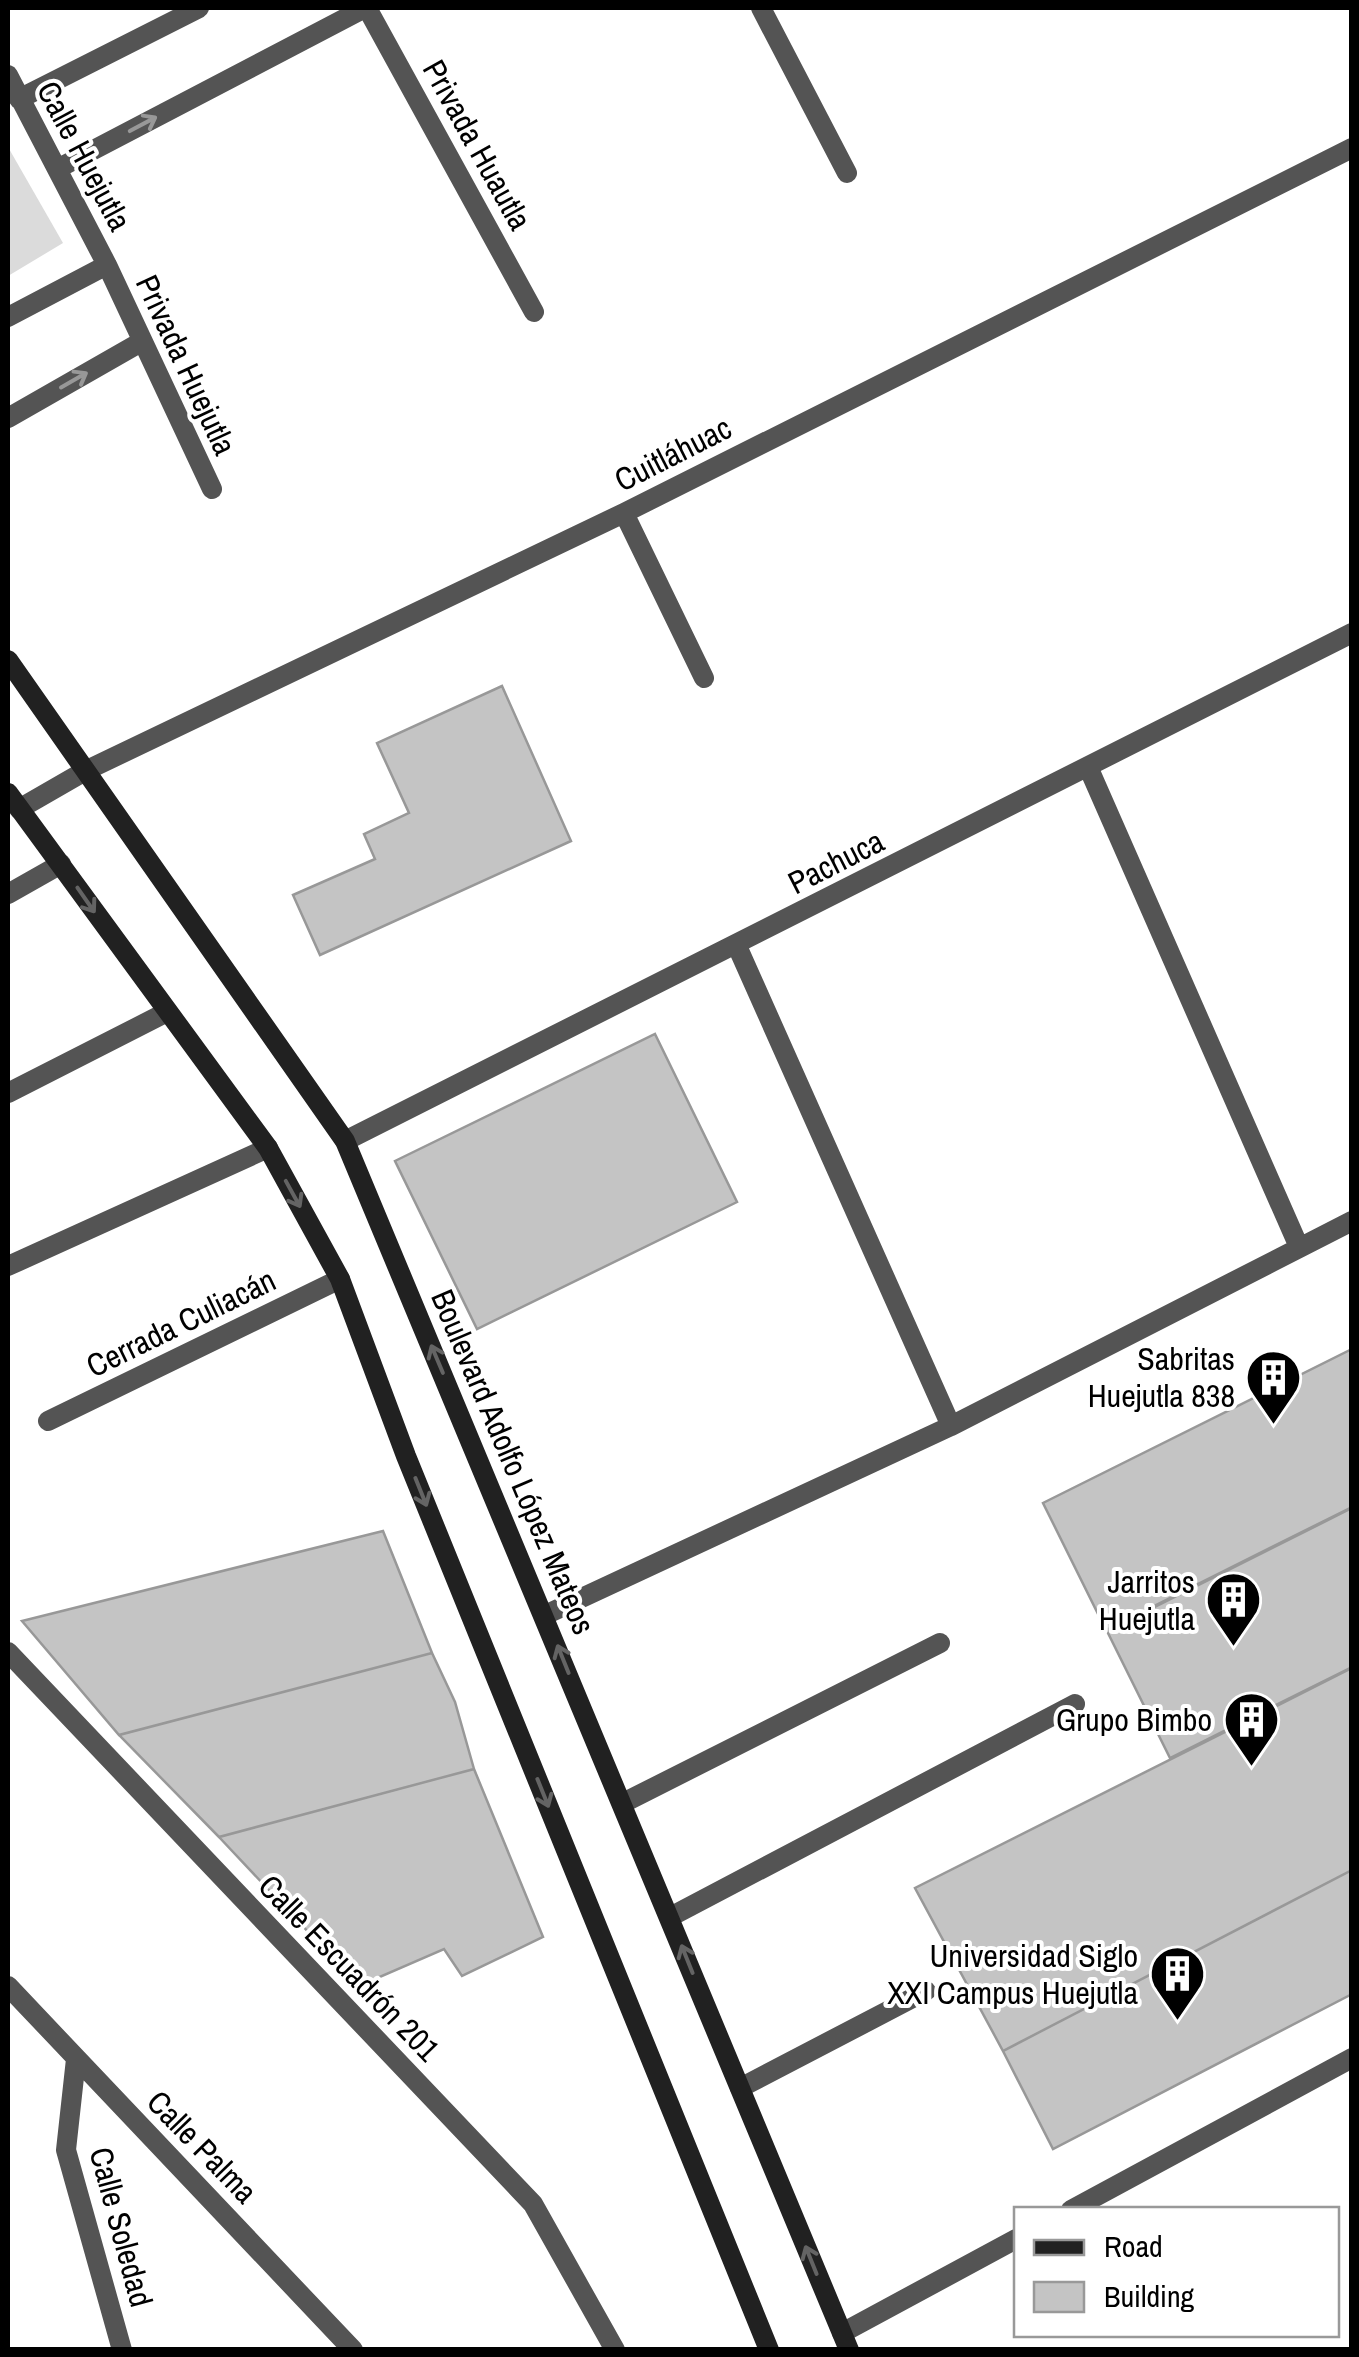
<svg xmlns="http://www.w3.org/2000/svg" width="1359" height="2357" viewBox="0 0 1359 2357" font-family="'Archivo Narrow',sans-serif">
<style>
.green{fill:#dbdbdb}
.building{fill:#c4c4c4;stroke:#989898;stroke-width:2.5}
.lines{fill:none;stroke-linecap:round;stroke-linejoin:round}
.lane{stroke:#545454;stroke-width:20}
.street{stroke:#545454;stroke-width:20}
.secondary{stroke:#212121;stroke-width:20}
.oneway{stroke:#989898}
.oneway2{stroke:#646464}
.labels{text-anchor:middle;stroke-width:8;stroke-linejoin:round;paint-order:stroke}
.street-label{font-size:32px;fill:#000;stroke:#fff}
.poi-label{font-size:32px;fill:#000;stroke:#fff;text-anchor:end}
</style>
<rect width="100%" height="100%" fill="#fff"/>
<!-- green -->
<path class="green" d="M8,147L63,243L8,276Z"/>
<!-- building -->
<path class="building" d="M502,686L571,841L320,955L293,895L375,859L364,834L409,813L377,743Z
M655,1034L737,1202L477,1329L395,1161Z
M1352,1349V1507L1106,1630L1043,1503Z
M1352,1508V1667L1170,1758L1107,1631Z
M383,1531L432,1653L119,1735L22,1621Z
M432,1653L455,1702L474,1769L219,1837L119,1735Z
M1352,1668V1870L1003,2051L915,1888Z
M474,1769L543,1937L462,1976L444,1949L359,1986L219,1837Z
M1352,1870V1994L1053,2149L1003,2051Z"/>
<g class="lines">
<!-- lane -->
<path class="lane" d="M623,1803L940,1643
M670,1917L1075,1704
M740,2088L926,1991
M1071,2210L1352,2058
M842,2333L1016,2239"/>
<!-- street -->
<path class="street" d="M367,8L534,312
M761,8L847,173
M8,75L107,265L212,489
M19,99L199,8
M57,169L365,8
M8,317L107,265
M8,418L141,342
M624,513L704,678
M1089,769L1299,1247
M19,809L85,771L624,513L1352,148
M8,894L61,864
M737,946L951,1426
M8,1093L165,1013
M345,1141L1352,633
M8,1266L268,1148
M48,1421L340,1279
M545,1615L951,1426L1352,1221
M8,1652L533,2204L615,2350
M8,1986L353,2350
M76,2059L66,2150L122,2350"/>
<!-- secondary -->
<path class="secondary" d="M8,660L345,1141L849,2350
M8,793L268,1148L340,1279L406,1456L769,2350"/>
</g>
<!-- one-way arrows -->
<defs><path id="oneway-shaft" d="M-6 0H5M1.5-3L5.5 0L1.5 3" fill="none" stroke-width="1.6" stroke-linecap="round" stroke-linejoin="round" transform="scale(2.5)"/></defs>
<g class="oneway">
<use href="#oneway-shaft" transform="translate(143 124) rotate(-28)"/>
<use href="#oneway-shaft" transform="translate(74 380) rotate(-30)"/>
</g>
<g class="oneway2">
<use href="#oneway-shaft" transform="translate(86 900) rotate(55)"/>
<use href="#oneway-shaft" transform="translate(293 1194) rotate(61)"/>
<use href="#oneway-shaft" transform="translate(437 1359) rotate(-113)"/>
<use href="#oneway-shaft" transform="translate(421 1492) rotate(68)"/>
<use href="#oneway-shaft" transform="translate(563 1659) rotate(-112)"/>
<use href="#oneway-shaft" transform="translate(543 1793) rotate(68)"/>
<use href="#oneway-shaft" transform="translate(687 1959) rotate(-112)"/>
<use href="#oneway-shaft" transform="translate(811 2260) rotate(-112)"/>
</g>
<!-- icons -->
<defs>
<symbol id="building-pin" viewBox="-11 -11 22 30"><path d="M0 17L-7.5 6A9.5 9.5 0 1 1 7.5 6Z" fill="#000" stroke="#fff"/><path d="M-4-6H4V6H1V3H-1V6H-4ZM-2.5-4.3h1.7v1.8h-1.7ZM.8-4.3h1.7v1.8H.8ZM-2.5-1h1.7V.8h-1.7ZM.8-1h1.7V.8H.8Z" fill="#fff"/></symbol>
</defs>
<g fill-rule="evenodd">
<use href="#building-pin" x="1242" y="1346" width="63" height="86"/>
<use href="#building-pin" x="1202" y="1568" width="63" height="86"/>
<use href="#building-pin" x="1220" y="1688" width="63" height="86"/>
<use href="#building-pin" x="1146" y="1942" width="63" height="86"/>
</g>
<g class="labels">
<!-- street labels -->
<g class="street-label">
<text transform="translate(477 145) rotate(61)" y="11">Privada Huautla</text>
<text transform="translate(84 156) rotate(62)" y="11">Calle Huejutla</text>
<text transform="translate(186 365) rotate(65)" y="11">Privada Huejutla</text>
<text transform="translate(673 454) rotate(-27)" y="11">Cuitláhuac</text>
<text transform="translate(836 862) rotate(-27)" y="11">Pachuca</text>
<text transform="translate(181 1323) rotate(-26)" y="11">Cerrada Culiacán</text>
<text transform="translate(513 1462) rotate(67)" y="11">Boulevard Adolfo López Mateos</text>
<text transform="translate(349 1968) rotate(46)" y="11">Calle Escuadrón 201</text>
<text transform="translate(202 2147) rotate(46)" y="11">Calle Palma</text>
<text transform="translate(121 2227) rotate(75)" y="11">Calle Soledad</text>
</g>
<!-- poi labels -->
<g class="poi-label">
<text x="1235" y="1370">Sabritas<tspan x="1235" dy="37">Huejutla 838</tspan></text>
<text x="1195" y="1593">Jarritos<tspan x="1195" dy="37">Huejutla</tspan></text>
<text x="1212" y="1731">Grupo Bimbo</text>
<text x="1138" y="1967">Universidad Siglo<tspan x="1138" dy="37">XXI Campus Huejutla</tspan></text>
</g>
</g>
<!-- border -->
<rect width="1359" height="2357" fill="none" stroke="#000000" stroke-width="20"/>
<!-- legend -->
<rect x="1014" y="2207" width="325" height="130" fill="#ffffff" stroke="#999999" stroke-width="2.5"/>
<rect x="1034" y="2240" width="50" height="15" fill="#212121" stroke="#999999" stroke-width="2.5"/>
<text x="1104" y="2257" font-size="30" fill="#000000">Road</text>
<rect x="1034" y="2282" width="50" height="30" fill="#c4c4c4" stroke="#999999" stroke-width="2.5"/>
<text x="1104" y="2307" font-size="30" fill="#000000">Building</text>
</svg>
